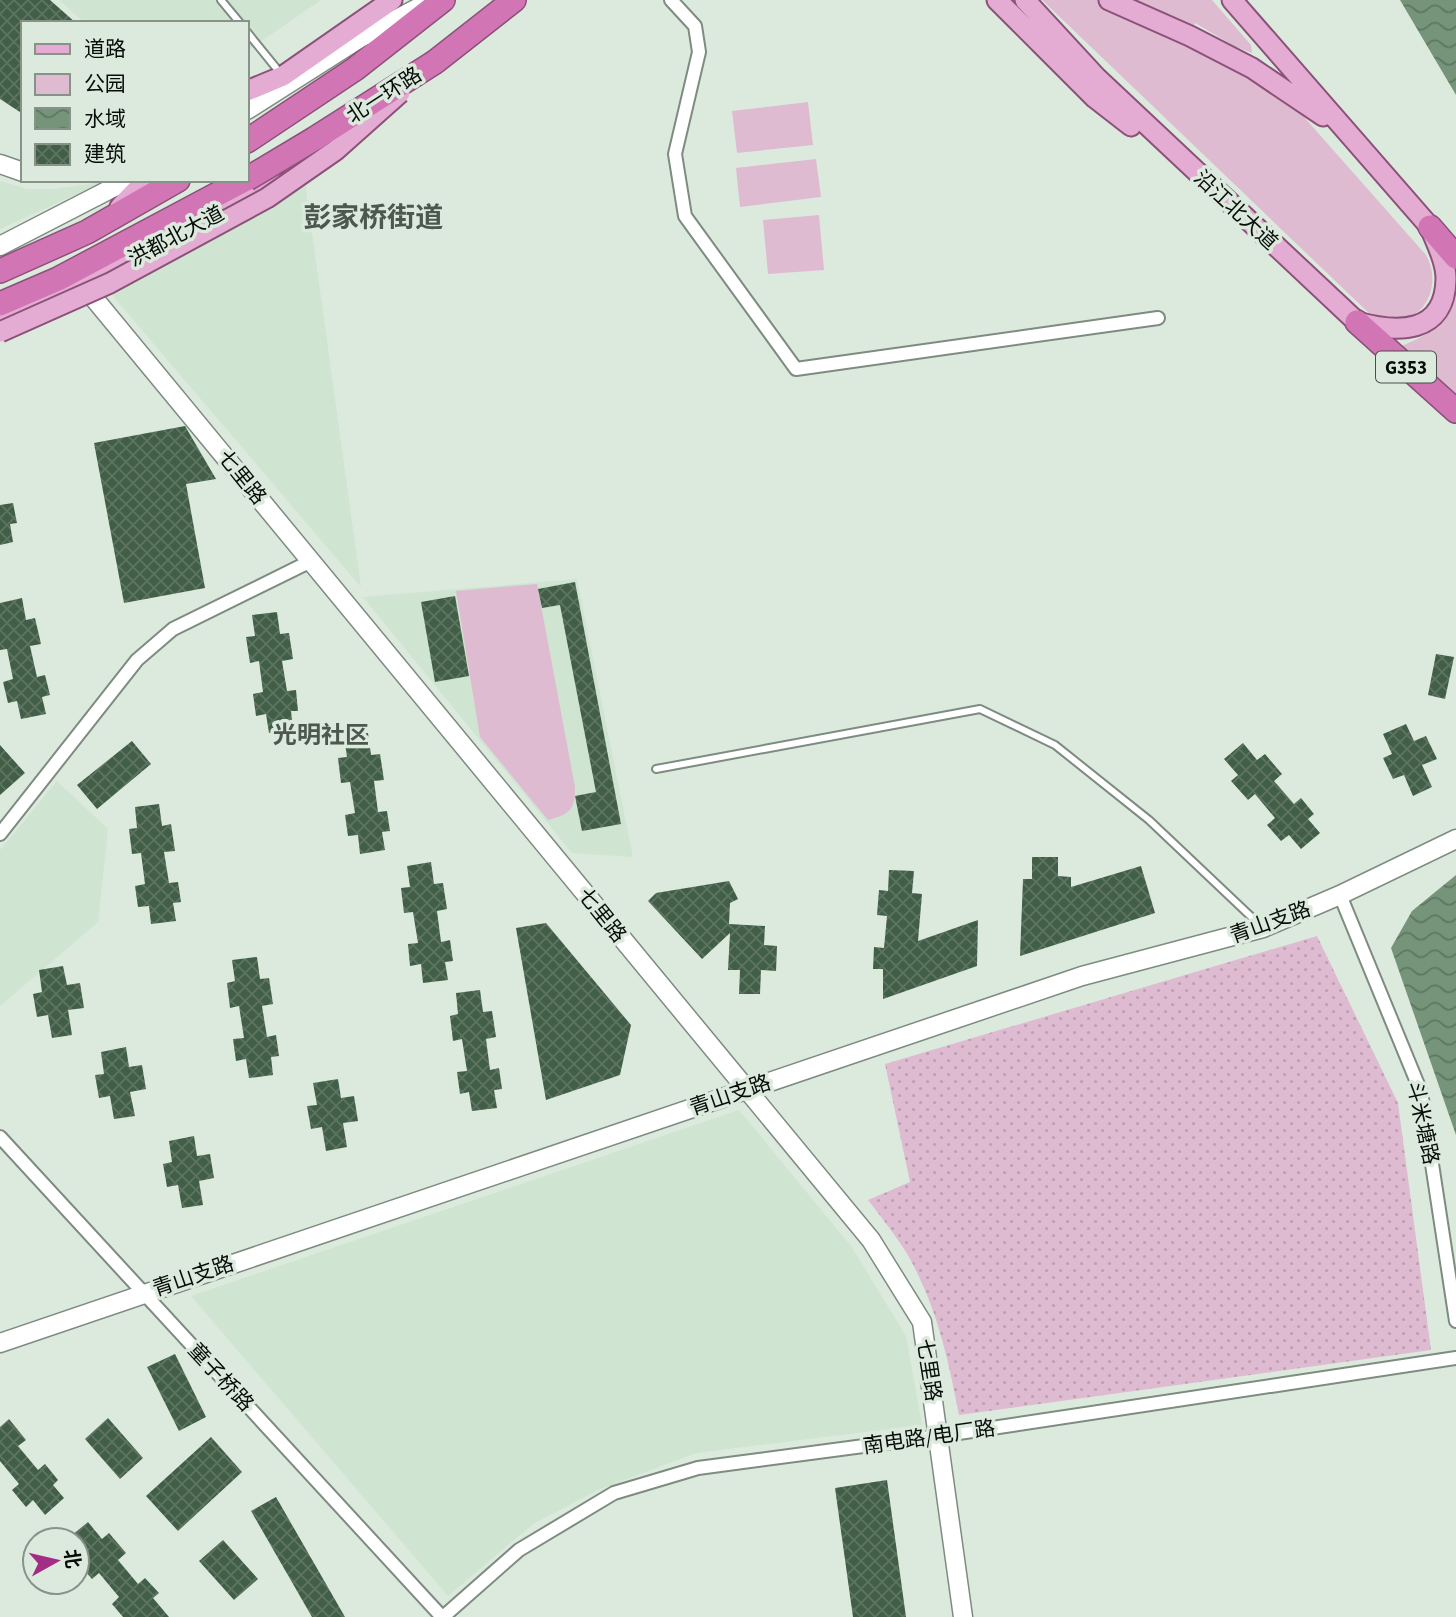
<svg xmlns="http://www.w3.org/2000/svg" width="1456" height="1617" viewBox="0 0 1456 1617" font-family="'Source Sans 3','Noto Sans SC',sans-serif">
<style>
.built{fill:#cfe4d1}
.grass{fill:url(#grass-dots)}
.green{fill:#debbd1}
.water{fill:url(#water-waves)}
.building{fill:url(#building-cross-hatch)}
.lines{fill:none;stroke-linecap:round;stroke-linejoin:round}
.lane-casing{stroke:#7e8b80;stroke-width:10}
.street-casing{stroke:#7e8b80;stroke-width:16}
.secondary-casing{stroke:#7e8b80;stroke-width:21}
.primary-casing{stroke:#8b5179;stroke-width:23}
.highway-casing{stroke:#8b5179;stroke-width:26}
.lane{stroke:#fff;stroke-width:6}
.street{stroke:#fff;stroke-width:12}
.secondary{stroke:#fff;stroke-width:18}
.primary{stroke:#e4acd3;stroke-width:19}
.highway{stroke:#d275b5;stroke-width:23}
.primary-bridge-casing{stroke:#8b5179;stroke-width:23;stroke-linecap:butt}
.highway-bridge-casing{stroke:#8b5179;stroke-width:26;stroke-linecap:butt}
.primary-bridge{stroke:#e4acd3;stroke-width:19}
.highway-bridge{stroke:#d275b5;stroke-width:23}
.labels{text-anchor:middle;stroke-width:7;stroke-linejoin:round;paint-order:stroke}
.shield{fill:#dceade;stroke:#484f49;stroke-width:2}
.shield-label{font-size:19px;font-weight:bold;fill:#080d09}
.street-label{font-size:21px;fill:#080d09;stroke:#dceade}
.quarter-label{font-size:24px;font-weight:bold;fill:#4c584d;stroke:#dceade}
.district-label{font-size:28px;font-weight:bold;fill:#4c584d;stroke:#dceade}
</style>
<defs>
<pattern id="grass-dots" width="8" height="8" patternUnits="userSpaceOnUse" patternTransform="scale(1.75)"><rect width="8" height="8" fill="#debbd1"/><path d="M2 2h.1M6 6h.1" fill="none" stroke="#bda0b2" stroke-width="1.8" stroke-linecap="round"/></pattern>
<pattern id="water-waves" width="16" height="10" patternUnits="userSpaceOnUse" patternTransform="scale(1.75)"><rect width="16" height="10" fill="#75947a"/><path d="M0 5q4-4 8 0t8 0" fill="none" stroke="#5e7762"/></pattern>
<pattern id="building-cross-hatch" width="8" height="8" patternUnits="userSpaceOnUse" patternTransform="scale(1.75)"><rect width="8" height="8" fill="#415e46"/><path d="M0 0l8 8M0 8l8-8" fill="none" stroke="#5e7462"/></pattern>
</defs>
<rect width="100%" height="100%" fill="#dceade"/>
<!-- built -->
<path class="built" d="M59,0H321L247,51V23H85Z
M0,181L27,189H55L103,182L0,229Z
M305,182L361,587L112,295Z
M577,579L633,857L572,853L363,597Z
M57,781L108,829L98,922L0,1006V850Z
M739,1110L851,1246L906,1336L922,1425L696,1453L598,1490L533,1524L448,1596L191,1296Z"/>
<!-- grass -->
<path class="grass" d="M1317,936L1398,1103L1431,1350L959,1415C948,1358 937,1308 909,1257C897,1237 882,1218 868,1200L910,1182L885,1064Z"/>
<!-- green -->
<path class="green" d="M1042,0H1212L1251,45L1252,53L1234,46L1195,23L1186,45C1228,64 1269,86 1304,117L1426,255C1441,281 1429,318 1395,321C1389,322 1380,319 1374,318Z
M808,102L813,145L737,153L732,111Z
M816,159L821,197L740,207L736,168Z
M819,215L824,270L768,274L763,220Z
M1456,296V396L1399,347C1427,336 1445,325 1456,296Z
M537,584L575,787C575,810 570,814 548,820L480,737L456,591Z"/>
<!-- water -->
<path class="water" d="M1400,0H1456V95Z
M1456,875V1135L1391,948L1412,911Z"/>
<!-- building -->
<path class="building" d="M0,0H50L76,23H23V114L0,99Z
M185,426L216,479L186,484L205,588L124,603L94,443Z
M13,503L17,523L10,524L13,542L0,545V505Z
M575,582L621,824L582,831L575,796L596,792L560,605L542,608L538,589Z
M455,596L469,676L435,682L421,602Z
M22,598L26,620L35,618L41,644L30,646L37,677L45,675L50,695L42,697L46,714L21,719L17,701L8,703L3,682L13,679L7,649L0,650V603Z
M277,612L280,634L289,633L293,659L282,661L287,691L296,690L298,711H291L293,729L269,733L266,714L256,716L253,694L263,692L259,661L250,663L246,637L255,636L252,615Z
M1436,654L1454,657L1445,699L1428,695Z
M1406,724L1414,741L1426,736L1437,759L1422,765L1432,787L1413,796L1404,775L1393,779L1383,758L1392,754L1383,734Z
M368,733L371,755L380,754L384,780L374,781L378,812L387,811L390,831L382,832L385,850L360,854L358,835L348,836L345,815L355,813L350,782L341,783L338,758L347,757L344,736Z
M132,741L151,764L97,809L77,785Z
M1243,743L1257,760L1265,754L1282,774L1274,781L1294,804L1301,798L1314,814L1308,819L1320,833L1301,849L1289,835L1281,841L1267,825L1275,818L1255,794L1248,800L1231,781L1238,775L1224,759Z
M0,745L25,773L0,795Z
M159,804L162,826L171,824L175,851L164,852L169,883L178,882L181,902L173,903L176,921L151,924L149,906L138,907L135,886L145,884L141,853L132,854L129,829L137,828L135,807Z
M1032,857H1058V876L1071,877V887L1141,866L1155,913L1020,956L1023,879H1032Z
M431,862L434,884L443,883L447,909L437,911L441,942L450,940L453,961L445,962L448,980L423,983L421,964L410,966L408,944L418,943L413,912L404,913L401,888L410,887L407,866Z
M889,870L914,871L912,893L922,894L918,941L978,920L977,966L883,999V969H873L874,947L884,948L887,916L877,915L879,890L888,891Z
M729,881L738,899L730,903L729,924L765,926L764,945L777,946L776,971L761,970L760,994H739L740,970H728L730,933L702,959L648,901L656,893Z
M546,923L631,1025L620,1075L546,1100L516,928Z
M257,957L260,979L269,978L273,1004L262,1006L267,1037L276,1035L279,1056L271,1057L273,1075L249,1078L246,1059L236,1061L233,1039L244,1038L239,1006L230,1008L227,983L235,981L232,960Z
M63,966L67,985L80,983L84,1008L68,1010L72,1035L52,1038L48,1015L37,1017L33,994L42,992L39,970Z
M480,990L483,1012L492,1011L496,1037L486,1039L490,1070L499,1068L502,1089L494,1090L497,1108L472,1111L469,1092L460,1094L457,1072L467,1071L462,1039L453,1041L450,1016L458,1014L456,993Z
M126,1047L129,1067L142,1065L146,1089L130,1092L135,1116L114,1119L110,1096L99,1098L95,1075L104,1074L101,1052Z
M338,1079L341,1098L354,1096L358,1121L343,1123L347,1147L326,1151L322,1127L311,1129L307,1106L317,1105L313,1083Z
M194,1136L197,1156L210,1154L214,1178L199,1181L203,1205L182,1208L178,1185L167,1187L163,1164L172,1162L169,1141Z
M175,1354L206,1417L179,1431L147,1367Z
M108,1418L143,1458L120,1479L85,1439Z
M9,1419L26,1440L18,1446L38,1470L45,1464L58,1480L53,1485L64,1498L45,1515L33,1500L26,1507L12,1490L19,1484L0,1461V1427Z
M211,1437L242,1472L178,1531L146,1496Z
M887,1480L906,1617H853L835,1488Z
M276,1497L345,1617H312L251,1511Z
M88,1522L102,1539L109,1533L126,1553L118,1560L138,1584L145,1578L159,1593L153,1598L169,1617H123L112,1604L119,1597L99,1573L92,1579L77,1562L82,1554L77,1548V1540H66Z
M223,1540L258,1579L234,1600L199,1561Z"/>
<g class="lines">
<defs>
<path id="lane" d="M221,0L240,23
M247,32L281,74
M656,769L980,709L1055,745L1149,820L1262,927"/>
<path id="street" d="M671,0L695,26L699,52L675,154L685,216L796,369L1158,318
M0,834L137,660L173,629L311,561
M1340,895L1421,1092L1456,1321
M0,1137L442,1617
M443,1617L519,1550L614,1493L698,1468L939,1436L1456,1358"/>
<path id="secondary" d="M247,110L362,37L429,2
M0,164L23,172
M0,246L128,180
M83,285L871,1240L922,1322L963,1617
M0,1343L1082,976L1263,928L1340,895L1456,839"/>
<path id="primary" d="M997,0L1095,98L1131,126
M1025,0L1097,78L1357,322C1397,333 1445,335 1446,279C1446,261 1436,243 1430,227L1232,0
M1109,0L1190,36L1252,68L1323,116
M247,91L283,76L392,0
M120,207L146,180
M0,321C54,297 107,272 159,245C204,221 246,205 276,164"/>
<path id="highway" d="M435,62L514,0
M247,141L355,69L443,0
M1430,227L1456,257
M0,271L87,232L178,180
M0,304L58,279L244,180
M1357,322L1456,411"/>
</defs>
<!-- lane casing -->
<use href="#lane" class="lane-casing"/>
<!-- street casing -->
<use href="#street" class="street-casing"/>
<!-- secondary casing -->
<use href="#secondary" class="secondary-casing"/>
<!-- primary casing -->
<use href="#primary" class="primary-casing"/>
<!-- highway casing -->
<use href="#highway" class="highway-casing"/>
<!-- lane -->
<use href="#lane" class="lane"/>
<!-- street -->
<use href="#street" class="street"/>
<!-- secondary -->
<use href="#secondary" class="secondary"/>
<!-- primary -->
<use href="#primary" class="primary"/>
<!-- highway -->
<use href="#highway" class="highway"/>
<defs>
<path id="primary-bridge" d="M0,332L110,283L267,198L336,150L400,93"/>
<path id="highway-bridge" d="M247,179L314,139L435,62"/>
</defs>
<!-- primary-bridge casing -->
<use href="#primary-bridge" class="primary-bridge-casing"/>
<!-- highway-bridge casing -->
<use href="#highway-bridge" class="highway-bridge-casing"/>
<!-- primary-bridge -->
<use href="#primary-bridge" class="primary-bridge"/>
<!-- highway-bridge -->
<use href="#highway-bridge" class="highway-bridge"/>
</g>
<g class="labels">
<!-- shield labels -->
<rect class="shield" x="1376" y="351.5" width="60" height="31" rx="5"/>
<g class="shield-label">
<text x="1406" y="374">G353</text>
</g>
<!-- street labels -->
<g class="street-label">
<text transform="translate(384 95) rotate(-33)" y="7">北一环路</text>
<text transform="translate(1236 210) rotate(43)" y="7">沿江北大道</text>
<text transform="translate(176 236) rotate(-28)" y="7">洪都北大道</text>
<text transform="translate(242 477) rotate(51)" y="7">七里路</text>
<text transform="translate(602 915) rotate(51)" y="7">七里路</text>
<text transform="translate(1270 922) rotate(-20)" y="7">青山支路</text>
<text transform="translate(730 1095) rotate(-19)" y="7">青山支路</text>
<text transform="translate(1423 1123) rotate(78)" y="7">斗米塘路</text>
<text transform="translate(193 1276) rotate(-19)" y="7">青山支路</text>
<text transform="translate(929 1370) rotate(81)" y="7">七里路</text>
<text transform="translate(221 1377) rotate(47)" y="7">童子桥路</text>
<text transform="translate(929 1437) rotate(-8)" y="7">南电路/电厂路</text>
</g>
<!-- quarter labels -->
<g class="quarter-label">
<text x="321" y="743">光明社区</text>
</g>
<!-- district labels -->
<g class="district-label">
<text x="373" y="227">彭家桥街道</text>
</g>
</g>
<!-- legend -->
<rect x="21" y="21" width="228" height="161" fill="#dceade" stroke="#879289" stroke-width="2"/>
<rect x="35" y="44" width="35" height="10" fill="#e4acd3" stroke="#879289" stroke-width="2"/>
<text x="84" y="56" font-size="21" fill="#080d09">道路</text>
<rect x="35" y="74" width="35" height="21" fill="#debbd1" stroke="#879289" stroke-width="2"/>
<text x="84" y="91" font-size="21" fill="#080d09">公园</text>
<rect x="35" y="108" width="35" height="21" fill="url(#water-waves)" stroke="#879289" stroke-width="2"/>
<text x="84" y="126" font-size="21" fill="#080d09">水域</text>
<rect x="35" y="144" width="35" height="21" fill="url(#building-cross-hatch)" stroke="#879289" stroke-width="2"/>
<text x="84" y="161" font-size="21" fill="#080d09">建筑</text>
<!-- north arrow -->
<g transform="translate(56 1561) rotate(82)"><circle r="33" fill="#dceade" stroke="#879289" stroke-width="2"/>
<path d="M0-5L12 26L0 18L-12 26Z" fill="#a32c85"/>
<text y="-10" font-size="19" font-weight="bold" text-anchor="middle" fill="#080d09">北</text>
</g>
</svg>
